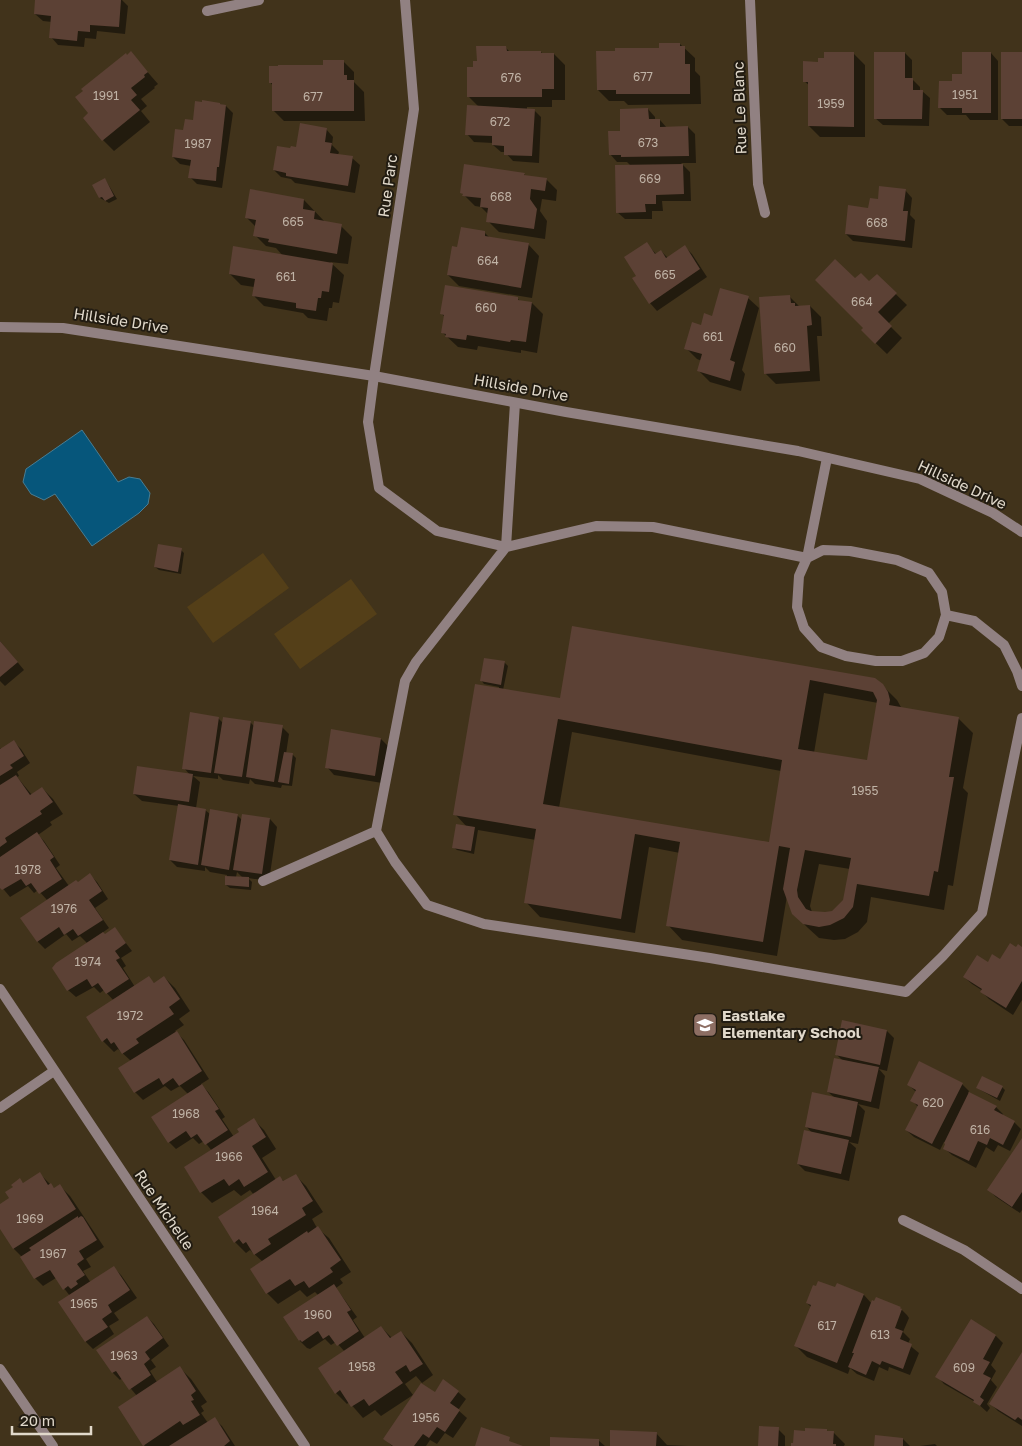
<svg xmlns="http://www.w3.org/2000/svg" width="1022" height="1446" viewBox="0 0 1022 1446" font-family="'Golos Text',sans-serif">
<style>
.green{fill:#543f18}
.water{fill:#06567b;stroke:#487d93}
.shadow{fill:#0007;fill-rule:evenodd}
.building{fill:#5c4135;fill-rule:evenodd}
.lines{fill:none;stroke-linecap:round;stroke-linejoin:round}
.service{stroke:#918182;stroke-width:10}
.minor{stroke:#918182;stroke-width:10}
.tertiary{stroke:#918182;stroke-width:10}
.labels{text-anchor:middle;stroke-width:4;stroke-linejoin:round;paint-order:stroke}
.number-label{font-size:12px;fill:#c0b3a6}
.street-label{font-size:15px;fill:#e1d9cb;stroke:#221c12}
.poi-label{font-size:15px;font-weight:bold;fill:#e1d9cb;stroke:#221c12;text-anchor:start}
</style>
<rect width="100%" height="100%" fill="#41331b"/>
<!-- green -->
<path class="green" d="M263,553L289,588L213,643L187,607Z
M351,579L377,614L300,669L274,634Z"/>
<!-- water -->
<path class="water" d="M82,430L118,482L129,477L140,479L150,493L148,504L139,513L92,546L55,494L44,500L31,494L23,482L26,469Z"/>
<!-- shadow -->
<path class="shadow" d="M37,0H122L128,6L125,34L97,31L96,39L85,38L84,47L58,45L51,37L52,22L43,21L35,14Z
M680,44L695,58V71L700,76L701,104L628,105L624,101H609L598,90Z
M506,48L510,52H541L543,54H554L565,65V100H552V107H527V110H534L541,117L539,163L513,161L505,152H501L493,145V143L474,142L467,134L479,107L469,97L475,68Z
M131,53L158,84L154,87L155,88L141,99L147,106L141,111L150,122L114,151L103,140L90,114L127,56Z
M905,53L912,60V79L920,87V91H922L930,98L929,126L883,125L875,118Z
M991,53L998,61V120H970L966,115H947L940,108L953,82Z
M1022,53V126H1009L1002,119Z
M854,54L865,65V137H820L809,126L810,86L804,81L819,63Z
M343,61L354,72V82L364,92L365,121H284L273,110V86L270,82Z
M220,104L226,106L233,113L222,188L197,184L190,177L191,166L180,164L173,157L184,131L194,122Z
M648,109L655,117V120H660L667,128L688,127L695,134L696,163H681L690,172L691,201H662L663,211H652V219H625L617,212L631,166L627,162H617L610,154L622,132Z
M326,129L333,137L332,145L339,152L338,155L352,158L360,165L355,193L295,183L291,179L281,177L274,170L297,148Z
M524,174L526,177L546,179L557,190L556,201L542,199L540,211L547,221L545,239L499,232L488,221V214L481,207L475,206L462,193Z
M105,179L117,199L109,203L100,198L94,185Z
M905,190L912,198L910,215L915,220L912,248L853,241L846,234L879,200Z
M304,200L325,222L341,226L352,237L348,264L330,262L344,275L339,303L333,302L332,308H329L327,321L308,318L303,313L264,306L253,295L254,287L241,285L230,274L283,256L276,248L266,246L255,235L256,227L246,217Z
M485,233L490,238L528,244L539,256L532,298L459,286L448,275L459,249Z
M647,244L656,254L661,251L668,258L685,247L692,254L707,277L657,311L650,303L634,279L638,277Z
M877,276L907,305L888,324L902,338L887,354L862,330L865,328L856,280L869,283Z
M790,297L800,307L810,306L821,317L822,336H817L820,381L776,384L765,373Z
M748,298L759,308L742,370L745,374L741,391L710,382L699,371L702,361L697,359L686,348L701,326L713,317Z
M518,299L521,302L532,303L543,314L537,353L521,350V353L478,346L477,350L458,347L443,333L445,317L442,314Z
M181,550L184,553L181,574L159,570L155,567Z
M573,628L882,685L897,700L902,709L958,718L973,733L963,788L968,793L953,886L948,885L944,910L871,897L867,922L858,932L845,939L834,940L819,938L808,928L793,913L787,896L777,956L682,940L668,925L680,853L649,847L635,933L540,917L526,902L536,840L478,830L474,854L457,850L453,847L467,827L455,814L499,689V687L484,684L481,680L504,662L508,666L503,690L561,699ZM824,693L878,703L868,762L814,753ZM572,732L781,771L770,843L559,808ZM819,864L850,869L845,900L832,912L819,914L812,912L810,906Z
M0,641L24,670L5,686L0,681Z
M218,718L223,723L250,722L255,727H282L289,734L286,754L293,755L296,758L292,786L282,785L281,788L255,784L250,779L249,784L223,780L218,775V779L193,776L200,782L196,808L205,810L210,814L237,815L242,820L270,819L277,827L269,881L248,878L252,882L251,890L230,888L226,885L227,875L210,872L205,867V871L177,867L170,860L179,806L142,801L134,794L190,775L184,768ZM237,872L243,878L236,877Z
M381,739L388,746L382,783L334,775L327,767Z
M14,742L21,749L30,763L17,772L19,776L17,777L32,795L42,788L53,799L63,814L50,822L52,825L38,835L44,841L60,865L56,868L69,886L78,883L90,875L97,882L108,899L95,908L109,928L102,933L105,936L115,929L132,951L121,958L126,966L123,968L135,987L149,978L155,984L164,977L175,988L190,1011L179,1019L184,1025L175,1031L184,1040L209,1079L201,1084L209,1093L225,1117L222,1119L234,1137L254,1120L264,1130L276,1149L262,1158L276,1180L280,1178L285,1182L295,1175L306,1186L323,1212L312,1219L317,1228L329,1238L351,1272L340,1279L343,1283L336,1288L357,1317L353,1320L365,1338L381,1327L392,1338L401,1332L412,1343L433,1375L422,1383L416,1376L405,1384L413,1395L381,1416L375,1410L363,1418L349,1402L347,1404L336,1393L345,1352L336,1342L331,1345L325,1339L310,1349L307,1348L300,1341L285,1318L319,1296L315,1292L307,1297L300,1290L278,1304L267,1293L263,1262L250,1250L246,1253L235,1242L254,1195L250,1190L241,1196L234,1190L212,1203L201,1192L185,1168L212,1151L204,1141L199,1144L193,1138L176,1149L169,1142L188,1094L180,1086L171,1091L165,1086L143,1100L135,1092L120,1068L131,1061L118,1049L114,1052L103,1041L114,1001L104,990L100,993L94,987L76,997L68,990L88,944L80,936L72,941L66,934L45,949L37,941L47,900L38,890L34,893L28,886L10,897L0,885V748L2,750Z
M1016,948L1022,949V1000L1013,1015L989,999L982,992L983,991L972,984L964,977L988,963L1000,961Z
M887,1031L894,1038L887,1071L879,1069L885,1076L879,1109L858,1104L865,1111L858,1144L849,1142L856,1148L849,1181L805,1171L798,1164L812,1133L806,1126L835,1098L828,1092L843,1061L836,1054Z
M962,1084L969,1091L968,1093L996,1107L1003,1114L1002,1116L1014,1122L1021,1129L1010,1151L998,1145L994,1152L986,1147L976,1168L952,1155L944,1148L947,1144L944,1142L940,1150L914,1137L906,1130L918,1107L912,1100L916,1092L909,1085Z
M1002,1087L1005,1090L1000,1101L977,1088Z
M1022,1140V1210L1020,1213L996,1197L989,1190Z
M40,1174L55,1189L59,1185L70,1196L104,1247L86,1259L91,1267L83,1271L91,1283L114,1268L121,1275L137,1298L114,1313L119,1320L109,1326L114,1334L93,1349L86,1342L60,1303L70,1296L56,1278L43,1286L35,1278L22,1257L14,1249L0,1227V1205L11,1198L15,1187L20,1180L24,1184Z
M838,1284L864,1295L872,1304L900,1308L907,1315L909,1318L903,1332L910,1339L908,1344L919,1353L910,1375L889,1367L888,1371L879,1367L874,1381L857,1374L850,1368L848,1374L807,1357L796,1346L811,1307L807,1303L836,1289Z
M147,1317L154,1324L169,1346L151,1360L156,1367L150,1371L157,1382L180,1368L191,1379L207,1402L201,1406L204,1411L201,1413L208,1423L214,1419L222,1426L235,1446H145L144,1445L137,1396L122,1378L120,1380L113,1373L98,1350Z
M971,1321L996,1336L1003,1343L991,1365L996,1371L991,1380L997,1387L987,1404L990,1408L987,1412L977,1403L944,1384L937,1376Z
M1022,1355V1426L998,1411L991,1404Z
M458,1392L466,1399L458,1410L467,1418L453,1438L445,1433L437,1444L430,1440L426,1446H392L384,1438L435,1394Z
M778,1429L785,1436V1446H760Z
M826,1430L829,1432L834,1433L845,1444L844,1446H792L807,1432Z
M656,1433L667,1445L688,1446H611Z
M903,1439L910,1446H876Z
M598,1440L605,1446H551Z
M935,1444L937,1446H920Z"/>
<!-- building -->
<path class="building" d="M35,0H121L119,27L90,25V32L78,31L77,41L49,38L51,16L34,14Z
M659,43H680V46H685V64H690V94H616V90H597L596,51H615V48H659Z
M476,46H506L507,51H541V53H554V89H542V97H467V67H473V61H477Z
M131,51L148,72L144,75L145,77L131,88L137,95L131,100L140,110L102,141L83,118L88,113L75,97L83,91L81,89L126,53L127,55Z
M824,52H854V127L808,126V82H803V61L818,62V58H824Z
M874,52H905V78H913V90H923L922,119H874Z
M962,52H991V113H962V108H938L939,81H952V74H962Z
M1001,52H1022V119H1001Z
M323,60H344V75H347V80H354V111H272V83H269V66H278V65H323Z
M202,100L220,103V104L226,105L219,167H217L216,181L188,178L191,160L172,157L175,129L183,130L185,119L193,120L195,101L202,102Z
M467,105L535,109L532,156L504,155V146L492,145V136L465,135Z
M648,108L649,119H660V127L688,126L689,156L621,157V155H609L608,131H620V109Z
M300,123L327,128L325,142L332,143L330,153L353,156L348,186L286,176V173L273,170L277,146L290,148L291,146L296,147Z
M464,164L525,173L524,175L547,178L545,191L531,189L530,199L537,209L534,229L486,222L488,208L480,207L481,198L462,196L463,194L460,193Z
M683,164L684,194L656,195V204H645L646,212L616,213L615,165Z
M105,178L114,196L105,201L102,197L99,198L92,185Z
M879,186L906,189L903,211H908L905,241L845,234L848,205L868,208L870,198L878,199Z
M250,189L304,199L303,209L315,211L314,219L342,224L337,254L268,242L269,239L253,236L256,220L245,218Z
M461,227L485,231V236L529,243L521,288L447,275L452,246L457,247Z
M647,242L655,254L661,250L666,258L685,245L700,269L649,304L632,278L636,276L624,257Z
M233,246L333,263L329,292L322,291L321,298H318L316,311L296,308V303L252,296L255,279L229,274Z
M835,259L855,278L861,273L869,281L877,274L897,293L878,312L892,326L875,344L861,330L863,328L815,280Z
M445,285L518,297V300L532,302L526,342L511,340L510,342L467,335L466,340L445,337L446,334L441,333L444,315L440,314Z
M720,288L749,296L730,360L735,362L730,381L697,371L702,354L684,349L692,322L701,325L704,313L712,316Z
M790,295L791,303H795V306L810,305L812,325L807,326L810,371L764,374L759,297Z
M158,544L182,548L178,572L154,567Z
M572,626L875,678L883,684L888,692L890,700L889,705L959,717L949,777H954L938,872L934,871L929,896L857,884L853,907L844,918L830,925L819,927L803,924L792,914L783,889L790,848L779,846L763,942L666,926L680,842L635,834L621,919L524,903L536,829L453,815L475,684L560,698ZM810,680L873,692L877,700L867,760L798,749ZM558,719L782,760L769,842L543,804ZM805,850L851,858L843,900L832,911L825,912L811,911L806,909L798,897L797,890Z
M0,641L18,662L0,677Z
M484,658L505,661L501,685L480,681Z
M190,712L219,717L211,773L182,769Z
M223,717L251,721L242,777L214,773Z
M254,721L283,725L274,782L246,777Z
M331,729L381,738L375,776L325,768Z
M14,740L24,756L10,765L13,768L0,776V749Z
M284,752L293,753L289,784L278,782Z
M137,766L193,774L189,802L133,794Z
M16,775L30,795L42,787L53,802L40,811L42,814L5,838L7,842L0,847V785Z
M178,804L206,809L198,865L169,860Z
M210,809L238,814L229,870L201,865Z
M242,814L270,818L262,874L233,870Z
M456,824L475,827L471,851L452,848Z
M37,832L54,857L50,860L62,879L39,894L31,883L26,886L21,879L2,890L0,888V857Z
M90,873L102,891L89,900L103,920L78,936L73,929L64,935L59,927L37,942L20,918L76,880L78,882Z
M225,876L249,877V887L225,885Z
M115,927L126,943L115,951L120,958L116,960L129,979L106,994L98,983L92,987L87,979L67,991L52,968L56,963L103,932L105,934Z
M1010,943L1016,947L1018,944L1022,947V981L1006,1008L980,992L982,989L963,977L977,955L988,962L992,954L1000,959Z
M149,976L154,983L164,976L180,999L169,1007L174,1014L136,1039L139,1043L122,1054L114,1042L111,1044L107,1038L102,1042L86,1017Z
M842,1020L887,1030L880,1065L835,1055Z
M177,1031L202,1071L179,1086L173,1078L163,1085L159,1078L134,1093L118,1068Z
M834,1058L879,1067L871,1102L827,1092Z
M919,1061L963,1083L932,1144L905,1130L918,1105L910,1101L916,1090L907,1085Z
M982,1076L1003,1086L997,1098L976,1088Z
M202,1084L219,1109L215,1111L228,1130L205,1145L197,1134L191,1138L186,1131L168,1143L151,1117Z
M812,1092L858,1102L851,1137L805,1127Z
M969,1092L997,1106L994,1110L1015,1121L1003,1145L990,1138L987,1145L978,1141L969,1161L943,1149L945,1144L944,1143Z
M254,1118L266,1137L252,1146L268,1172L244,1187L239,1179L229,1186L224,1179L200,1193L184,1167L239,1132L237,1129Z
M804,1130L849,1140L841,1174L797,1164Z
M1022,1138V1192L1012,1207L987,1190Z
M40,1172L48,1185L51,1183L54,1188L60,1184L76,1209L13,1249L0,1229V1204L9,1198L5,1192L13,1187L11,1185L20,1178L23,1183Z
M296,1174L313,1201L302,1208L306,1215L268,1239L271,1244L254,1255L246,1242L243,1244L239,1239L234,1243L218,1217L280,1176L283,1181Z
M78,1216V1218L81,1216L83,1217L97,1240L79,1251L84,1259L77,1264L85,1275L76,1281L78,1284L71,1289L68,1286L63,1290L50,1270L34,1279L20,1257L31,1250L29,1248Z
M318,1226L341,1260L330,1268L333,1272L309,1288L304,1281L295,1286L290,1279L266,1294L250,1269L307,1231L308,1233Z
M114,1266L130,1290L108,1305L112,1312L102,1319L108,1327L85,1342L58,1302Z
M818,1281L835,1287L837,1283L864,1294L837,1363L794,1346L811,1305L806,1303L813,1285L816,1286Z
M334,1284L351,1310L347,1312L359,1331L337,1346L329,1335L323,1339L318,1331L302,1342L300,1340L299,1341L283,1317Z
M876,1297L901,1307L900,1308L902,1309L895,1328L903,1331L900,1339L912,1344L903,1369L882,1361L880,1365L872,1361L866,1375L848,1367L854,1353H852L872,1300L874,1301Z
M147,1316L163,1338L145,1352L150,1359L144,1364L151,1375L129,1390L116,1371L112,1373L96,1350Z
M971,1319L996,1335L983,1359L990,1362L983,1374L991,1378L980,1397L984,1400L980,1406L973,1402L974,1400L935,1377Z
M381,1326L390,1338L401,1331L423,1364L410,1372L406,1365L395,1372L403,1383L369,1406L364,1399L351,1407L340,1390L335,1394L318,1368Z
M1022,1352V1420L1018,1417L1015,1420L989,1404Z
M180,1366L196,1391L191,1395L194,1400L191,1401L200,1415L183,1425L180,1421L143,1446L118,1407Z
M443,1379L459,1391L450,1403L460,1410L445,1432L437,1427L429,1438L423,1434L414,1446H393L383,1439L421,1383L435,1392Z
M215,1417L230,1441L224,1446H169Z
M759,1426L779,1427L778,1446H758Z
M481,1427L510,1437L509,1441L523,1446H475Z
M805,1428L827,1429V1431H834L833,1444H836V1446H791V1443H793L794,1430L805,1431Z
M610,1430L657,1432L656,1446H610Z
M875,1435L903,1438V1446H874Z
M550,1437L599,1439V1446H550Z"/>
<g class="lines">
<!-- service -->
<path class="service" d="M374,376L368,422L379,488L437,531L506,547L596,526L653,527L807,558L823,550L850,551L897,560L929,573L942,592L946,615L939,637L924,653L902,661H876L846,656L821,647L804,628L797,607L799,576L807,558L827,458
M515,403L506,547L416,662L405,681L376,831L395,862L427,905L484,924L710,958L906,992L943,956L982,913L1022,718
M946,615L974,621L1004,645L1017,671L1022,686
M263,881L376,831"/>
<!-- minor -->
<path class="minor" d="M750,0L758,184L765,213
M207,11L259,0
M374,376L414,109L405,0
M0,989L305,1446
M0,1108L54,1071
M903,1220L964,1250L1022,1289"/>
<!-- tertiary -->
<path class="tertiary" d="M0,327L63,328L374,376L566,412L798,451L920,479L993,513L1022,532
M0,1369L53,1446"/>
</g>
<!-- icons -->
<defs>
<symbol id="school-square" viewBox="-11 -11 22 22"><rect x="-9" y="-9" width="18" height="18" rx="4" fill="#8d6e63" stroke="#221c12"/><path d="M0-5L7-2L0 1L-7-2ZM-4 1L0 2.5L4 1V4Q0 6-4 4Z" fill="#fff"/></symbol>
</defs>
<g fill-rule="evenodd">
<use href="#school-square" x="691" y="1011" width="28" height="28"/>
</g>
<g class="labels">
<!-- number labels -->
<g class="number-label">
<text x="643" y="81">677</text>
<text x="511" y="82">676</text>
<text x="965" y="99">1951</text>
<text x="106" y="100">1991</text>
<text x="313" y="101">677</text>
<text x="831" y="108">1959</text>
<text x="500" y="126">672</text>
<text x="648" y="147">673</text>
<text x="198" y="148">1987</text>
<text x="650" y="183">669</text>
<text x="501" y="201">668</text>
<text x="293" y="226">665</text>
<text x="877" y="227">668</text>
<text x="488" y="265">664</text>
<text x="665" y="279">665</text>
<text x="286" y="281">661</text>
<text x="862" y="306">664</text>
<text x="486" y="312">660</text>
<text x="713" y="341">661</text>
<text x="785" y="352">660</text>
<text x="865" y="795">1955</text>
<text x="28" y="874">1978</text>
<text x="64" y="913">1976</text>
<text x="88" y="966">1974</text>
<text x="130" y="1020">1972</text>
<text x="933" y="1107">620</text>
<text x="186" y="1118">1968</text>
<text x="980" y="1134">616</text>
<text x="229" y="1161">1966</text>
<text x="265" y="1215">1964</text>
<text x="30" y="1223">1969</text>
<text x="53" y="1258">1967</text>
<text x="84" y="1308">1965</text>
<text x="318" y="1319">1960</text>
<text x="827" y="1330">617</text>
<text x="880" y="1339">613</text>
<text x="124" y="1360">1963</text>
<text x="362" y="1371">1958</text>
<text x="964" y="1372">609</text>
<text x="426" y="1422">1956</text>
</g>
<!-- street labels -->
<g class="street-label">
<text transform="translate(740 108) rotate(-92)" y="5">Rue Le Blanc</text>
<text transform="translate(388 186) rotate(-82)" y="5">Rue Parc</text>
<text transform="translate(121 321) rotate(9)" y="5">Hillside Drive</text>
<text transform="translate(521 388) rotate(10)" y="5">Hillside Drive</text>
<text transform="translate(962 485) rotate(25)" y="5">Hillside Drive</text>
<text transform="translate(164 1210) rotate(56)" y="5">Rue Michelle</text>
</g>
<!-- poi labels -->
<g class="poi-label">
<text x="722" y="1021">Eastlake<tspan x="722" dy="17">Elementary School</tspan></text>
</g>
</g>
<!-- scale -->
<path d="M12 1426v8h79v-8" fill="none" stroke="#e1d9cb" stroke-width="2.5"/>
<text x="20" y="1426" font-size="15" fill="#e1d9cb" stroke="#221c12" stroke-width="4" paint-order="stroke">20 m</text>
</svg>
